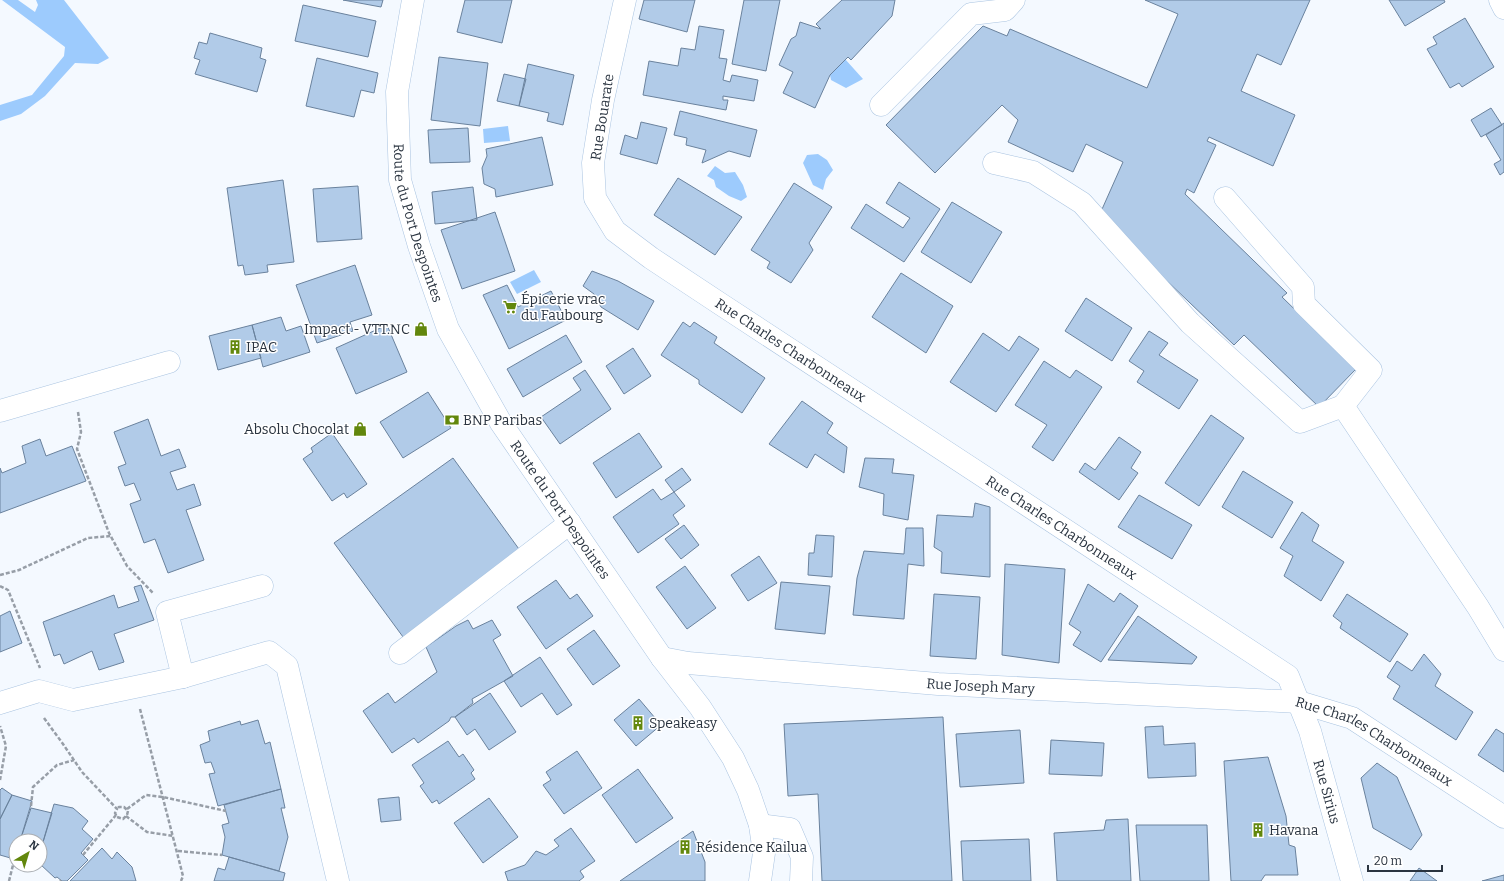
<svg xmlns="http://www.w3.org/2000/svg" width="1504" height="881" viewBox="0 0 1504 881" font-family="Bitter,serif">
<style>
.water{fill:#9dcbfd}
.building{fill:#b1cbe8;stroke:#6a829d}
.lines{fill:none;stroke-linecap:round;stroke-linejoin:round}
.minor-casing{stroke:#aac4e1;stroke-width:23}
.major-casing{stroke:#aac4e1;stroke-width:23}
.path{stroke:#979ea7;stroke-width:2.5;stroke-dasharray:4 2;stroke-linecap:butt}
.minor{stroke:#fff;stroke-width:22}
.major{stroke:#fff;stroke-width:22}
.labels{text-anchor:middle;stroke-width:3;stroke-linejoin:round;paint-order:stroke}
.street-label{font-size:14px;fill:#2a3440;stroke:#fff}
.poi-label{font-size:14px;fill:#2a3440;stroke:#fff;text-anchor:start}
</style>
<rect width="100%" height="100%" fill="#f4f9ff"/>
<!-- water -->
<path class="water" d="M2,0H18L35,12L38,5L36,0H64L109,58L98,64L75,63L45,96L21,114L0,121V105L32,95L64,56L65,47Z
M845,59L863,79L846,88L831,80L830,75Z
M508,126L510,141L484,143L483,129Z
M818,154L827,160L833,170L826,179L823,190L813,185L803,163L807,155Z
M715,166L725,173L735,172L743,185L747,197L741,201L729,196L716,187L714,180L707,176Z
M534,270L541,282L517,294L510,282Z"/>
<!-- building -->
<path class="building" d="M343,0H383L381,7Z
M465,0H512L502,43L457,32Z
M644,0H695L687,32L639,19Z
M744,0H780L766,71L732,64Z
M842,0H895L892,16L851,60L848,57L830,75L815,108L783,93L793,72L779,65L791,39L796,36L800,22L821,29L816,24Z
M1145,0H1310L1281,65L1257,54L1241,91L1295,115L1273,166L1209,137L1207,141L1216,145L1194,193L1187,189L1185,194L1287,293L1282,297L1356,369L1319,407L1244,335L1234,345L1099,216L1123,162L1086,144L1073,172L1008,142L1018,120L1002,105L935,173L886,125L983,26L1007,36L1010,29L1147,88L1178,14Z
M1389,0H1444L1445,2L1405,26Z
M303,5L376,21L368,57L295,41Z
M1465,18L1494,67L1462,87L1459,83L1450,88L1427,49L1437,44L1433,37Z
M699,26L724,30L719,58L727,59L723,80L730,82L732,75L758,80L754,101L723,96V100H728L726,110L643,95L649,61L678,66L681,48L695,50Z
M210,33L262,48L260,58L266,60L257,92L195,74L200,60L194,58L199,42L207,44Z
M439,57L488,63L480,126L431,120Z
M317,58L378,73L374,93L361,90L354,117L306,106Z
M528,64L574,75L563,125L547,121L549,113L519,106Z
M504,74L526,79L519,106L497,101Z
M1491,108L1502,125L1481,137L1471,120Z
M680,111L757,130L750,157L729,151L702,163L706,150L686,145L687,138L674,135Z
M641,122L667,128L657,164L620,154L625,135L637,139Z
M1504,123V172L1500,175L1494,164L1501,160L1486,135Z
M468,128L470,162L430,163L428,130Z
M542,137L553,185L496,197L495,189L484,184L482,168L487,156L486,149Z
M678,178L742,217L715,255L654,215Z
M283,180L294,262L267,265L268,272L245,275L243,265L238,266L227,188Z
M899,182L940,209L904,262L851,228L866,204L903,228L910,218L886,203Z
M794,183L832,207L809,243L813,250L791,283L767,268L770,262L751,250Z
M358,186L362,239L317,242L313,189Z
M473,187L477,220L435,224L432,192Z
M952,202L1002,232L971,283L921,252Z
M495,212L515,271L462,289L441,230Z
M355,265L372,315L350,322L353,331L317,343L296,285Z
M592,271L618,281L654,301L638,330L601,307L594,294L583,286Z
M901,273L953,306L926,353L872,317Z
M507,285L518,307L551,291L566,320L509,349L483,295Z
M1086,298L1132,328L1112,361L1065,331Z
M281,317L286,331L301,326L310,352L263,367L252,325Z
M683,322L690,327L694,322L717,337L714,343L765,378L742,413L699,384V380L661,355Z
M252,325L261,358L218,370L209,336Z
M387,325L407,372L356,394L336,348Z
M1149,331L1168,343L1159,355L1198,380L1179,409L1137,382L1144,371L1129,361Z
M983,333L1009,351L1019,336L1039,349L996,412L950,382Z
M566,335L582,362L523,397L507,369Z
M633,348L651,376L624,394L606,366Z
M1044,361L1070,378L1076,370L1102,387L1053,461L1032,447L1047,425L1015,405Z
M585,370L611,409L560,444L541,417L581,390L573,378Z
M428,392L451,428L403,458L380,422Z
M802,401L833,423L827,433L847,447L844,473L815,454L807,468L769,444Z
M1211,415L1244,438L1199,506L1165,483Z
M148,419L161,456L179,449L186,467L170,472L177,490L194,484L201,505L186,510L204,560L168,573L155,539L144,543L130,504L141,500L134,483L125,486L118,467L126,464L114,432Z
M332,433L367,484L347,498L344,493L332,501L303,459L313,452L311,448Z
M639,433L662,467L616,498L593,463Z
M1119,437L1141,452L1131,468L1138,473L1119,500L1079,472L1085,463L1095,470Z
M40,439L46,456L72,446L86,481L0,513V468L2,473L26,463L22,446Z
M453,458L524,556L406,641L334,543Z
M865,458L894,459L892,473L914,475L908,520L883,515L884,494L859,487Z
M682,468L691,480L674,492L665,480Z
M1243,471L1293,502L1272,538L1222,507Z
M653,489L661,500L674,492L685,506L673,515L679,524L638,553L613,517Z
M1139,495L1192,525L1172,559L1118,527Z
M975,503L990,507V577L941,573L942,552L934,547L937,515L973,517Z
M1302,512L1319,525L1312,541L1344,562L1321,601L1284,576L1293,556L1280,548Z
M684,525L699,545L681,559L665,539Z
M906,528H923L924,566L908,564L904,619L853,615L857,578L864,551L904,554Z
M816,535L834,536L832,577L808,575L809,553H814Z
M759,556L777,583L748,601L731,575Z
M1005,564L1065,569L1059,663L1002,655Z
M685,566L716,608L687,629L656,587Z
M556,580L570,599L577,594L593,616L546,649L517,607Z
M781,582L830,586L825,634L775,629Z
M1088,584L1114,602L1120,593L1138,606L1101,662L1073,645L1081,632L1069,624Z
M141,585L154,620L114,634L124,662L99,670L92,651L64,664L60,654L54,656L43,622L114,595L118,608L139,601L134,587Z
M934,594L980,597L976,659L930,656Z
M1347,594L1408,634L1390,662L1340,628L1342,623L1333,616Z
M10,611L22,643L0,652V616Z
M1138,616L1197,657L1192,664L1108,660Z
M468,620L473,629L492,620L501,635L493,640L513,676L472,699L473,703L455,717H451L449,721L418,743L414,738L392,753L363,711L388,693L395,703L437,672L426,647L456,626Z
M594,630L620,666L593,685L567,649Z
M1424,654L1441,674L1435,686L1473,712L1456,740L1393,699L1400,686L1387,677L1397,661L1412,671Z
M540,657L572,705L557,715L542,693L521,707L504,681Z
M490,693L516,732L489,750L475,729L467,735L455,717Z
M639,699L661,725L636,746L614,720Z
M943,717L952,881H822L818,794L788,796L784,724Z
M258,720L265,744L270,742L281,789L218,806L209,774L215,773L211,762L205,763L200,745L210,741L208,731L240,721L241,725Z
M1163,726L1164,745L1195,743L1196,776L1148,778L1145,727Z
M1496,729L1504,734V772L1478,755Z
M1020,730L1024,783L960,787L956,734Z
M1051,740L1104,743L1102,776L1049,774Z
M448,741L459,757L463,754L474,770L471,773L475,779L439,804L437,800L432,803L420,786L424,783L412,765Z
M577,751L602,788L564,814L543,785L551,780L546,772Z
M1268,757L1286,816L1289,845L1295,847L1298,875H1265L1261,881H1231L1224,761Z
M1377,763L1397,777L1422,835L1411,850L1373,828L1361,778Z
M638,769L673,818L636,843L602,795Z
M2,788L12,795L0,819V790Z
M281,789L285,808H281L288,837L279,871L222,855L225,837L222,825L229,823L224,805Z
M12,795L32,801L20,841H16V854L14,859L0,855V819Z
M399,797L401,820L381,822L378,799Z
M489,798L518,837L483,863L454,823Z
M54,804L73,808L88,821L82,829L93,839L81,853L88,860L67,881H62L57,877L55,878L40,864V852Z
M31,808L52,813L40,852V841H20Z
M1128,819L1131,881H1057L1054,833L1104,830L1106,820Z
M1136,825H1207L1209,881H1140Z
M571,828L595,861L580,871L584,877L579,881H508L505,872L525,865L536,851L546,855L559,846L554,840Z
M693,831L705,862V881H620Z
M1029,839L1031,881H963L961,841Z
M102,848L112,859L117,852L132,867L136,881H70Z
M229,857L285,873L283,881H214L218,868L225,870Z
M1419,868L1437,881H1410Z
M1504,875V881H1482Z"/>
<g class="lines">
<defs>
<g id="minor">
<path id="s1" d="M625,0L603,100L593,163L595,198L615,231L651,258L719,303L1288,676L1310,731L1352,881"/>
<path d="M1500,0L1504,8"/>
<path d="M881,105L971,14L1005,10L1014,0"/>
<path d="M994,163L1033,172L1082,203L1190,323L1300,422L1343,406"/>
<path d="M1225,198L1303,287L1304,304L1371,370L1343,406L1478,607L1504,650"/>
<path d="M0,411L169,362"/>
<path d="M400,653L570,523"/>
<path id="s2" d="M662,658L688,663L938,684L1299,702L1352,718L1504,817"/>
<path d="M183,677L167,612L262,586"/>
<path d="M0,703L39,691L73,700L183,677L269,652L287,666L338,881"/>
<path d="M760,825L790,829L802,857L801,881"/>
</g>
<g id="major">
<path id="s3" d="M413,0L397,92L400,180L419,246L448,329L501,423L662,658L700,707L733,758L748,790L760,825L764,853L760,881"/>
</g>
</defs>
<!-- minor casing -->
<use href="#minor" class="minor-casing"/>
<!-- major casing -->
<use href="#major" class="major-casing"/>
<!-- path -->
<path class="path" d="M78,412L81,432L77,449L109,533L127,566L153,593
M0,575L19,570L88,538L111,536
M0,586L8,590L40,668
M140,709L183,876L181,881
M44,718L63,744L82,772L117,809L115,813L117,817L123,819L127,815L128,811L124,807H119L117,809
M0,780L6,746L0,726
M31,806L33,787L57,765L74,760
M127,809L146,795L163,797L226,811
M126,816L147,832L174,836
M178,851L222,855
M83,855L116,815
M9,881L15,857
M60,881L61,880"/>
<!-- minor -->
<use href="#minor" class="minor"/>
<!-- major -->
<use href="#major" class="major"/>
</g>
<!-- icons -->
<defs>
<symbol id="supermarket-bare" viewBox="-9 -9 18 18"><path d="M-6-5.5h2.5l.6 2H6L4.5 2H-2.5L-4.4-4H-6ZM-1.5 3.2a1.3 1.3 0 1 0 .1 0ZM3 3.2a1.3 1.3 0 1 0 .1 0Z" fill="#62870c" stroke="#fff" stroke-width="2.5" paint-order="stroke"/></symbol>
<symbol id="shop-bare" viewBox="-9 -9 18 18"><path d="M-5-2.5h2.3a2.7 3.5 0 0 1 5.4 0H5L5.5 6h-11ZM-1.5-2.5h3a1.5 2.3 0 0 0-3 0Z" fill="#62870c" stroke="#fff" stroke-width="2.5" paint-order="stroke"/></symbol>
<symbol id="building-bare" viewBox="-9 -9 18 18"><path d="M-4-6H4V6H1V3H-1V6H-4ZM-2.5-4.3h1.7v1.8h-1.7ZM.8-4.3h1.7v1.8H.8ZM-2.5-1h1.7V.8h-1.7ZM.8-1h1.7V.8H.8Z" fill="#62870c" stroke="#fff" stroke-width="2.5" paint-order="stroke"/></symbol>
<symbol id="bank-bare" viewBox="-9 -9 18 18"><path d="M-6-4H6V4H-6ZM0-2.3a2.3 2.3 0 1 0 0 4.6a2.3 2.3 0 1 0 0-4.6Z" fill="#62870c" stroke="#fff" stroke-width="2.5" paint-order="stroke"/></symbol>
</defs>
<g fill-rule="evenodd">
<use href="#supermarket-bare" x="500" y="297" width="20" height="20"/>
<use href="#shop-bare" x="411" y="319" width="20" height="20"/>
<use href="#building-bare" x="225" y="337" width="20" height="20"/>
<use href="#bank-bare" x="442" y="410" width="20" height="20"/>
<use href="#shop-bare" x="350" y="419" width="20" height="20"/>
<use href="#building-bare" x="628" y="713" width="20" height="20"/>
<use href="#building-bare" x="1248" y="820" width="20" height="20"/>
<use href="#building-bare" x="675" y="837" width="20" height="20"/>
</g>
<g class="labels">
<!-- street labels -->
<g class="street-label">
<text transform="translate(602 117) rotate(-81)" y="5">Rue Bouarate</text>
<text dy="5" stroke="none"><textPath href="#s3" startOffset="227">Route du Port Despointes</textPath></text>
<text dy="5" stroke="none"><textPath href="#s1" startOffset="452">Rue Charles Charbonneaux</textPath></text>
<text dy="5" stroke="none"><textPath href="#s3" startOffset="551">Route du Port Despointes</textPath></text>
<text dy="5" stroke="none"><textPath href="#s1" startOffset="776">Rue Charles Charbonneaux</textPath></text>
<text dy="5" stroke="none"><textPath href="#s2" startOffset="320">Rue Joseph Mary</textPath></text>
<text dy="5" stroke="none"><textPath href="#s2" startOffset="724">Rue Charles Charbonneaux</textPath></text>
<text dy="5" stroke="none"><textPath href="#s1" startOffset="1169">Rue Sirius</textPath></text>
</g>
<!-- poi labels -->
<g class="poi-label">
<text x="521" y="304">Épicerie vrac<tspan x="521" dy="16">du Faubourg</tspan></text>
<text x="410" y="334" text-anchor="end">Impact - VTT.NC</text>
<text x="246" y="352">IPAC</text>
<text x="463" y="425">BNP Paribas</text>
<text x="349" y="434" text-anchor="end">Absolu Chocolat</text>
<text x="649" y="728">Speakeasy</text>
<text x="1269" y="835">Havana</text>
<text x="696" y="852">Résidence Kailua</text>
</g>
</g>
<!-- north arrow -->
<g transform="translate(28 853) rotate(38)"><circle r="19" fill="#ffffff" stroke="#aaaeb3"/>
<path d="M0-3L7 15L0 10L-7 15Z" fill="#62870c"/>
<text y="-6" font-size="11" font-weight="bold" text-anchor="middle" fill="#2a3440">N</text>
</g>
<!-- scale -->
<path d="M1368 865v6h74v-6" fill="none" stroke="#2a3440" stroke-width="2"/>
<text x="1374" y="865" font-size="12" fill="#2a3440" stroke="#ffffff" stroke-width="3" paint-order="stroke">20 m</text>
</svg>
